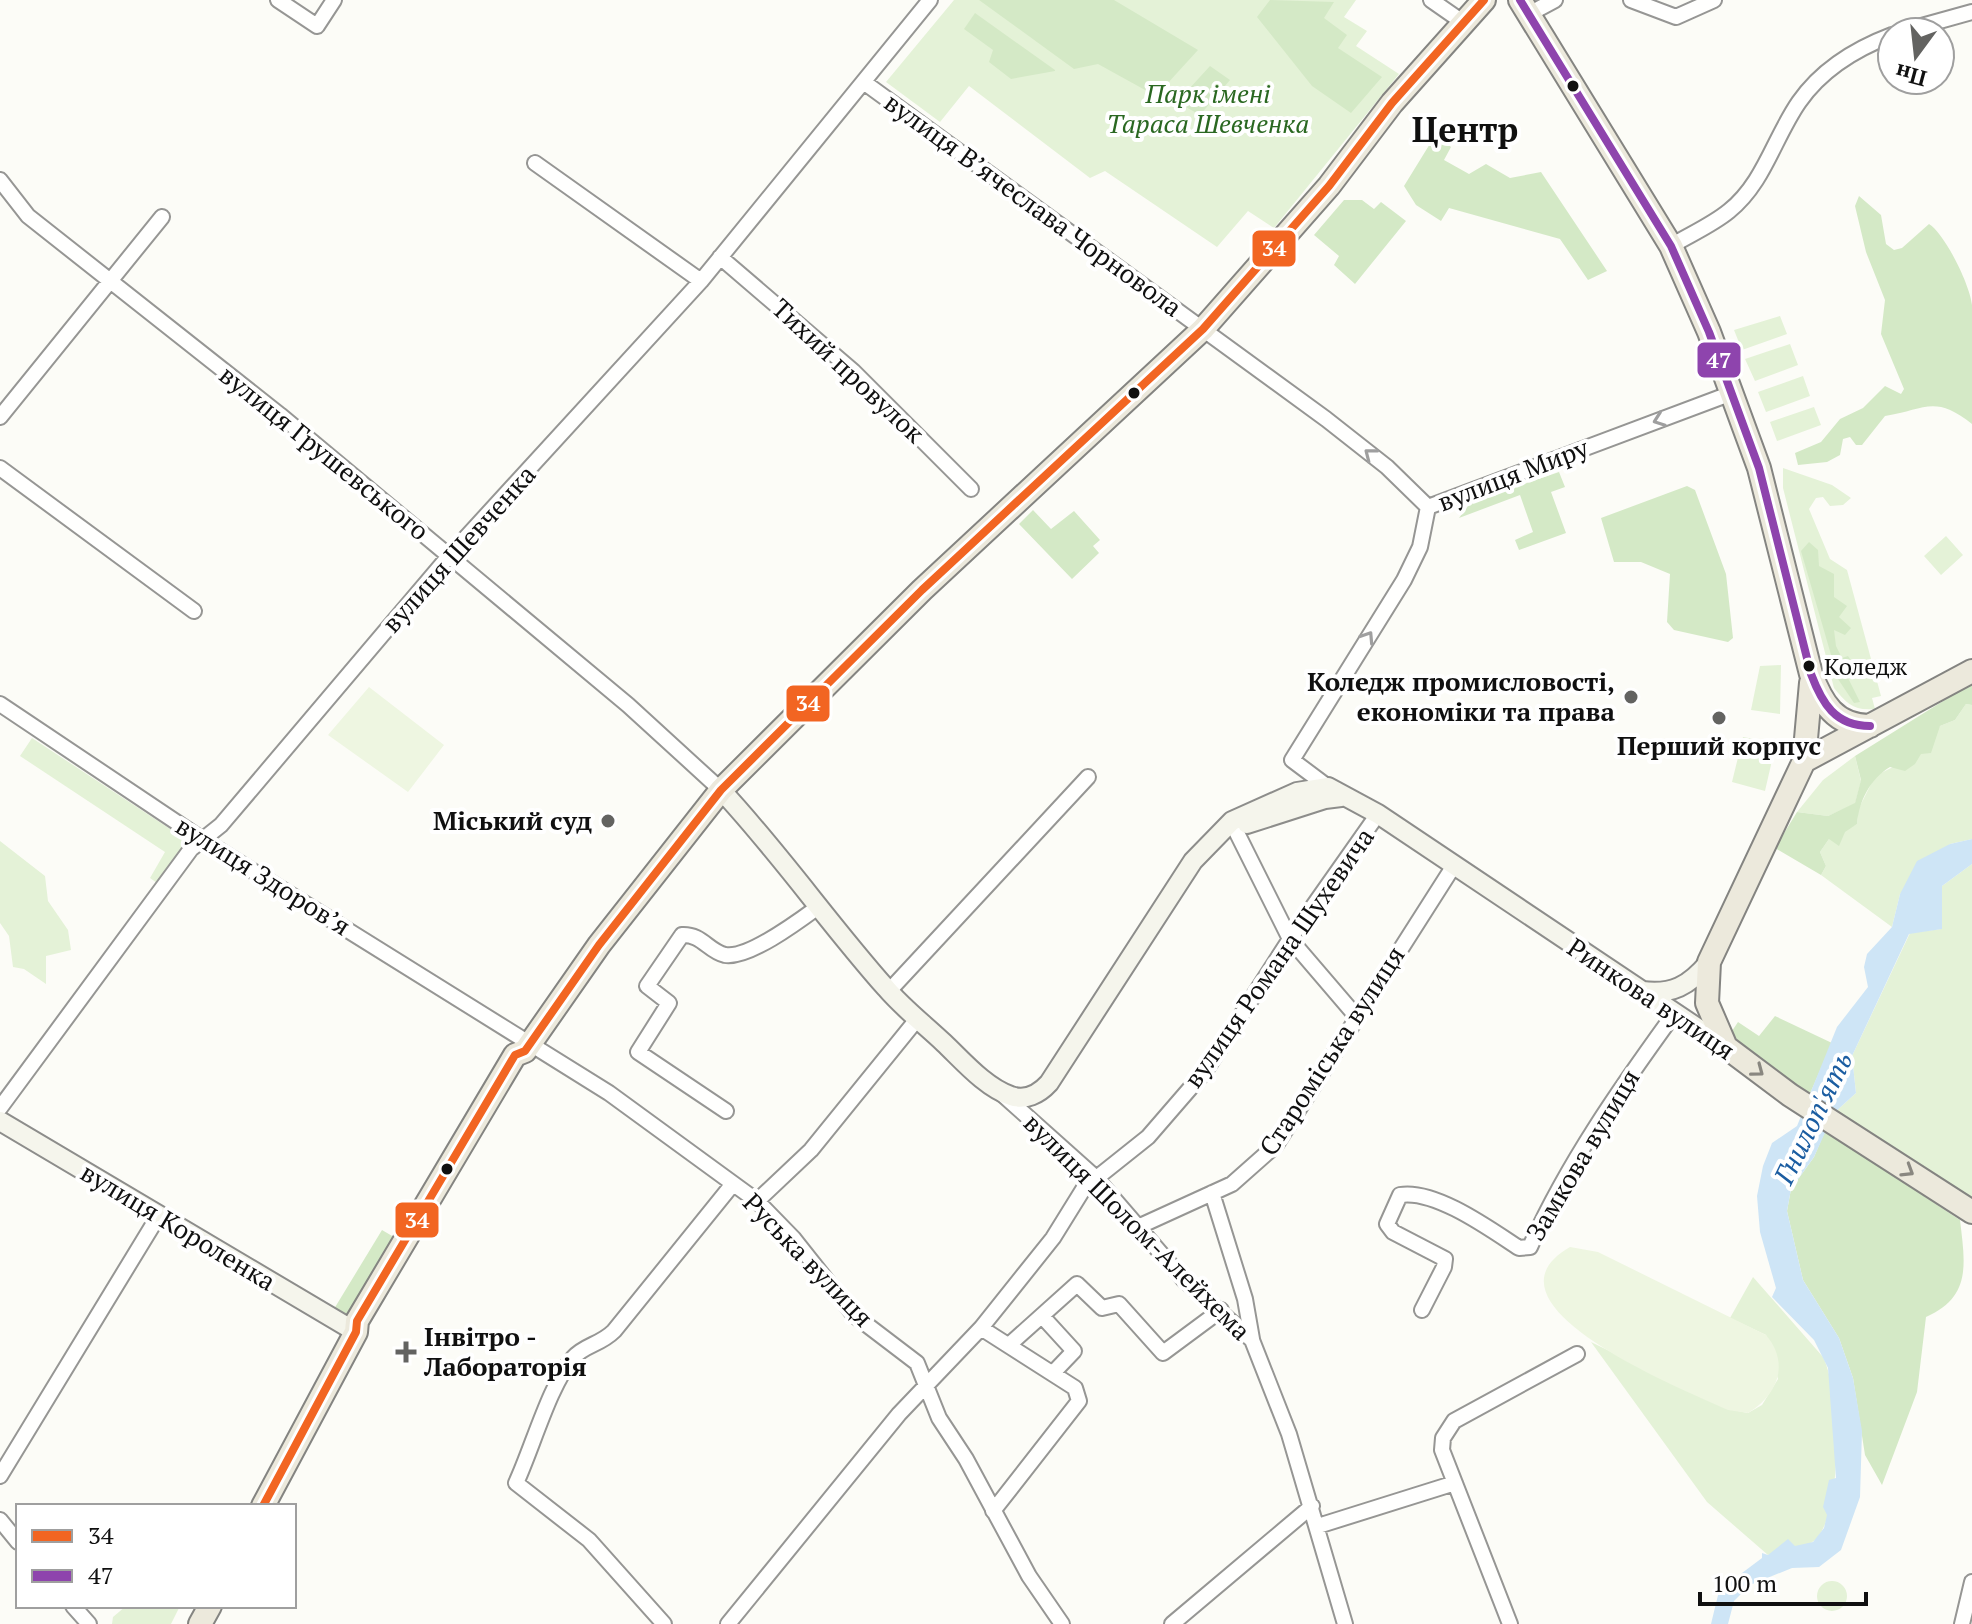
<svg xmlns="http://www.w3.org/2000/svg" width="1972" height="1624" viewBox="0 0 1972 1624" font-family="'PT Serif',serif">
<style>
.green{fill:#e4f2d7}
.forest{fill:#d4e9c6}
.pitch{fill:#eef6e1}
.water{fill:#cee5f6}
.lines{fill:none;stroke-linecap:round;stroke-linejoin:round}
.minor-casing{stroke:#969694;stroke-width:18}
.secondary-casing{stroke:#8d8d8b;stroke-width:22}
.primary-casing{stroke:#848481;stroke-width:26}
.minor{stroke:#fffffe;stroke-width:14}
.secondary{stroke:#f5f5ec;stroke-width:18}
.primary{stroke:#ece9dc;stroke-width:22}
.bus-1-casing{stroke:#fff;stroke-width:14}
.bus-2-casing{stroke:#fff;stroke-width:14}
.bus-1{stroke:#f26522;stroke-width:8}
.bus-2{stroke:#8e44ad;stroke-width:8}
.oneway{stroke:#9f9f9f}
.oneway2{stroke:#898780}
.bus-dot{fill:#101010;stroke:#fff;stroke-width:3}
.poi-dot{fill:#636361;stroke:#fff;stroke-width:3}
.labels{text-anchor:middle;stroke-width:8;stroke-linejoin:round;paint-order:stroke}
.bus-label{font-size:24px;fill:#101010;stroke:#fff;text-anchor:start}
.park-label{font-size:26px;font-style:italic;fill:#2a6821;stroke:#fff}
.street-label{font-size:26px;fill:#101010;stroke:#fff}
.poi-label{font-size:26px;font-weight:bold;fill:#101010;stroke:#fff;text-anchor:end}
.water-label{font-size:28px;font-style:italic;fill:#1b5da1;stroke:#fff}
.district-label{font-size:34px;font-weight:bold;fill:#101010;stroke:#fff}
.line-badge{stroke:#fff;stroke-width:3}
.badge-label{font-size:22px;text-anchor:middle;font-weight:bold;fill:#fff}
</style>
<rect width="100%" height="100%" fill="#fcfcf7"/>
<!-- green -->
<path class="green" d="M954,0H1356L1344,17L1367,31L1356,46L1399,74L1274,228L1248,211L1217,247L1105,171L1090,178L969,86L940,122L886,82Z
M1780,316L1787,334L1742,350L1734,330Z
M1790,344L1798,365L1755,381L1745,359Z
M1803,376L1810,396L1766,412L1758,392Z
M1814,407L1821,425L1777,441L1770,422Z
M1783,468L1832,485L1851,498L1843,505L1830,506L1823,497L1816,498L1809,509L1830,559L1847,570L1881,696L1872,698L1875,709C1854,711 1847,704 1834,688L1783,488Z
M1946,536L1963,555L1941,575L1924,556Z
M1781,665L1780,714L1751,710L1760,666Z
M1966,704L1972,705V839L1950,844L1900,894L1892,927L1821,875L1826,866L1820,852L1829,839L1857,824L1858,810L1875,776L1921,753L1940,726L1955,720Z
M1743,737L1776,743L1765,791L1732,782Z
M32,738L190,842L157,883L150,878L165,852L20,756Z
M1855,756L1861,781L1855,804L1828,816L1797,812L1823,780Z
M0,841L45,876L48,901L68,930L71,950L46,956V984L24,969L13,967L9,936L0,923Z
M1972,864V1202L1834,1113L1856,1093L1852,1056L1910,933L1941,929L1942,886Z
M1753,1277L1823,1357C1840,1390 1844,1513 1815,1540C1806,1548 1780,1551 1768,1555L1707,1502L1591,1342L1728,1409L1748,1413L1762,1405L1778,1379L1766,1335L1730,1318Z
M1817 1596a15 15 0 1 1 30 0a15 15 0 1 1-30 0Z
M126,1606H180L171,1624H112L113,1617Z"/>
<!-- forest -->
<path class="forest" d="M979,0H1114L1198,50L1156,96L1098,64L1074,69Z
M1270,0L1334,2L1324,18L1347,35L1338,48L1382,77L1351,113L1312,86L1257,17Z
M975,13L1055,70V71L1011,79L989,62L993,50L964,29Z
M1210,66L1230,80L1200,115L1177,102Z
M1436,134L1451,147L1444,160L1469,174L1486,164L1510,178L1541,172L1607,271L1588,280L1560,239L1449,208L1441,221L1416,205L1404,186Z
M1859,196L1881,215L1886,244L1894,250L1902,248L1929,224C1945,234 1970,285 1972,305C1972,343 1972,385 1972,424C1934,394 1925,410 1885,416L1862,445H1856L1850,437L1843,439L1840,455L1827,462L1798,465L1795,453L1821,442L1840,419L1863,408L1885,386L1901,394L1904,389L1881,334L1885,300L1866,252L1855,206Z
M1344,200H1362L1374,209L1381,202L1406,221L1355,284L1334,265L1339,256L1314,235Z
M1559,472L1565,487L1551,492L1566,533L1519,550L1515,540L1533,532L1520,495L1459,518L1471,502Z
M1687,486L1695,490L1726,574L1733,638L1728,642L1674,630L1667,622L1670,574L1641,562H1614L1601,518Z
M1033,510L1051,529L1074,511L1100,540L1093,546L1099,553L1072,579L1019,524Z
M1809,542L1818,550L1819,566L1834,574V597L1847,606L1839,617L1851,628L1845,635L1834,630L1836,646L1842,658L1848,656L1852,662L1845,672L1860,702L1854,703L1838,679L1801,551Z
M1972,683V705L1966,704L1955,720L1940,726L1931,753L1921,754L1915,764L1905,771L1890,767C1870,779 1859,801 1857,824L1845,832L1839,846L1829,839L1820,852L1826,866L1821,875L1775,848L1797,812L1828,816L1855,803L1861,780L1855,756Z
M1775,1016L1832,1043L1809,1096L1730,1034L1738,1022L1759,1036Z
M1825,1131L1960,1220C1965,1263 1972,1297 1926,1317L1917,1392L1882,1485L1865,1455L1853,1378L1839,1338L1803,1280L1787,1211L1791,1189L1814,1157Z
M382,1230L399,1240L352,1320L334,1309Z"/>
<!-- pitch -->
<path class="pitch" d="M369,687L444,745L408,792L328,735Z
M1570,1247L1598,1252L1766,1335C1790,1363 1778,1395 1748,1413L1728,1410C1690,1392 1469,1305 1570,1247Z"/>
<!-- water -->
<path class="water" d="M1972,839V864L1942,886V929L1909,934L1852,1056L1856,1093L1834,1113L1814,1157L1791,1189L1787,1211L1803,1280L1839,1338L1853,1378L1862,1431L1860,1497L1841,1550L1819,1567L1792,1568L1750,1585L1734,1601L1728,1624H1711L1719,1591L1728,1579L1738,1576L1762,1558V1553L1768,1555L1788,1539L1795,1546L1813,1542L1824,1528L1827,1515L1823,1507L1829,1480L1836,1478L1828,1368L1814,1340L1772,1297L1776,1288L1760,1232L1757,1196L1763,1166L1772,1143L1797,1126L1837,1027L1868,987L1864,967L1867,954L1892,927L1900,894L1917,861L1950,844Z"/>
<g class="lines">
<defs>
<path id="minor" d="M278,0L317,26L334,0
M1431,0L1464,23
M1631,0L1676,17L1714,0
M1529,14L1555,0
M1900,32L1972,12
M865,83L1326,419L1387,467L1428,507
M535,163L701,281
M0,180L28,216L280,415L628,705L721,790
M1671,246C1689,235 1712,225 1729,211C1764,183 1774,138 1799,102C1822,69 1855,49 1892,35
M720,257L853,371L971,489
M0,417L162,217
M0,468L194,611
M1428,507L1732,393
M0,704L203,840L609,1093L757,1201L794,1239L854,1315L917,1363L939,1418L966,1459L1029,1576L1062,1624
M1328,787L1292,760L1404,580L1420,547L1428,507
M1235,829L1290,939L1356,1016
M889,991L1088,777
M1002,1094L1096,1178L1183,1279L1252,1340L1289,1434L1345,1624
M0,1108L191,849L221,825L449,556L701,281L930,0
M726,1111L638,1052L669,1003L647,986L682,935C702,934 708,951 725,955C748,959 799,921 818,907
M1212,1193L1245,1299L1252,1339
M757,1201L811,1150L918,1018
M1140,1226L1232,1184L1276,1145L1453,867
M1422,1310L1444,1267L1445,1259L1393,1232L1387,1224L1400,1195C1435,1189 1490,1229 1519,1248L1530,1247C1567,1164 1621,1087 1674,1014
M1042,1316L1074,1351L1053,1373
M981,1328L1075,1388L1079,1401L993,1511
M1009,1345L1077,1284L1102,1308L1119,1304L1163,1353L1221,1310
M0,1476L159,1215
M0,1520L18,1542
M1318,1526L1455,1483
M73,1606L89,1624
M664,1624L589,1540L516,1483C532,1449 550,1384 573,1358C584,1345 600,1345 614,1331L732,1185
M728,1624L899,1414L981,1328L1053,1238L1084,1188L1148,1137L1206,1070L1290,939L1378,814
M1172,1624L1312,1506
M1510,1624L1442,1450L1443,1438L1454,1421L1577,1354
M1962,1624L1972,1582"/>
<path id="secondary" d="M721,790C780,853 829,924 886,988C903,1008 925,1025 944,1043C962,1060 986,1088 1011,1096C1025,1101 1039,1094 1049,1083L1193,861L1232,821L1297,792L1328,787L1378,814L1726,1047
M1247,824L1325,799L1341,797
M1642,991C1672,995 1689,986 1709,962
M0,1121L356,1332"/>
<path id="primary" d="M1520,0L1671,246L1709,332L1759,468L1811,674C1822,703 1835,726 1870,726
M1811,683L1804,761L1709,962L1707,1003L1726,1047L1790,1095L1972,1212
M1804,761L1972,671
M263,1506L356,1332L357,1321L515,1055L525,1051L599,945L721,790L922,590L1203,329L1329,186L1392,103L1484,0
M200,1624L210,1606"/>
</defs>
<!-- minor casing -->
<use href="#minor" class="minor-casing"/>
<!-- secondary casing -->
<use href="#secondary" class="secondary-casing"/>
<!-- primary casing -->
<use href="#primary" class="primary-casing"/>
<!-- minor -->
<use href="#minor" class="minor"/>
<!-- secondary -->
<use href="#secondary" class="secondary"/>
<!-- primary -->
<use href="#primary" class="primary"/>
<defs>
<path id="bus-1" d="M263,1506L356,1332L357,1321L515,1055L525,1051L599,945L721,790L922,590L1203,329L1329,186L1392,103L1484,0"/>
<path id="bus-2" d="M1520,0L1671,246L1709,332L1759,468L1811,674C1822,703 1835,726 1870,726"/>
</defs>
<!-- bus-1 casing -->
<use href="#bus-1" class="bus-1-casing"/>
<!-- bus-2 casing -->
<use href="#bus-2" class="bus-2-casing"/>
<!-- bus-1 -->
<use href="#bus-1" class="bus-1"/>
<!-- bus-2 -->
<use href="#bus-2" class="bus-2"/>
</g>
<!-- one-way arrows -->
<defs><path id="oneway-chevron" d="M-2-3.5L2.5 0L-2 3.5" fill="none" stroke-width="1.6" stroke-linecap="round" stroke-linejoin="round" transform="scale(2)"/></defs>
<g class="oneway">
<use href="#oneway-chevron" transform="translate(1659 420) rotate(160)"/>
<use href="#oneway-chevron" transform="translate(1370 454) rotate(-142)"/>
<use href="#oneway-chevron" transform="translate(1368 637) rotate(-57)"/>
</g>
<g class="oneway2">
<use href="#oneway-chevron" transform="translate(1758 1071) rotate(37)"/>
<use href="#oneway-chevron" transform="translate(1908 1171) rotate(32)"/>
</g>
<!-- markers -->
<g class="bus-dot">
<circle cx="1573" cy="86" r="7"/>
<circle cx="1134" cy="393" r="7"/>
<circle cx="1809" cy="666" r="7"/>
<circle cx="447" cy="1169" r="7"/>
</g>
<g class="poi-dot">
<circle cx="1631" cy="697" r="8"/>
<circle cx="1719" cy="718" r="8"/>
<circle cx="608" cy="821" r="8"/>
<path d="M402 1340h8v8h8v8h-8v8h-8v-8h-8v-8h8z"/>
</g>
<g class="labels">
<!-- bus labels -->
<g class="bus-label">
<text x="1824" y="675">Коледж</text>
</g>
<!-- park labels -->
<g class="park-label">
<text x="1208" y="103">Парк імені<tspan x="1208" dy="30">Тараса Шевченка</tspan></text>
</g>
<!-- street labels -->
<g class="street-label">
<text transform="translate(1033 205) rotate(36)" y="9">вулиця Вʼячеслава Чорновола</text>
<text transform="translate(848 371) rotate(43)" y="9">Тихий провулок</text>
<text transform="translate(324 453) rotate(39)" y="9">вулиця Грушевського</text>
<text transform="translate(1513 475) rotate(-21)" y="9">вулиця Миру</text>
<text transform="translate(459 549) rotate(-48)" y="9">вулиця Шевченка</text>
<text transform="translate(263 876) rotate(32)" y="9">вулиця Здоровʼя</text>
<text transform="translate(1279 958) rotate(-55)" y="9">вулиця Романа Шухевича</text>
<text transform="translate(1651 999) rotate(34)" y="9">Ринкова вулиця</text>
<text transform="translate(1332 1051) rotate(-57)" y="9">Староміська вулиця</text>
<text transform="translate(1583 1155) rotate(-59)" y="9">Замкова вулиця</text>
<text transform="translate(178 1227) rotate(31)" y="9">вулиця Короленка</text>
<text transform="translate(1137 1227) rotate(45)" y="9">вулиця Шолом-Алейхема</text>
<text transform="translate(808 1260) rotate(46)" y="9">Руська вулиця</text>
</g>
<!-- poi labels -->
<g class="poi-label">
<text x="1615" y="691">Коледж промисловості,<tspan x="1615" dy="30">економіки та права</tspan></text>
<text x="1719" y="755" text-anchor="middle">Перший корпус</text>
<text x="592" y="830">Міський суд</text>
<text x="424" y="1346" text-anchor="start">Інвітро -<tspan x="424" dy="30">Лабораторія</tspan></text>
</g>
<!-- water labels -->
<g class="water-label">
<text transform="translate(1813 1118) rotate(-64)" y="10">Гнилоп'ять</text>
</g>
<!-- district labels -->
<g class="district-label">
<text x="1465" y="142">Центр</text>
</g>
</g>
<g class="line-badge">
<rect x="1251" y="229" width="46" height="39" rx="8" fill="#f26522"/>
<rect x="1696" y="341" width="46" height="38" rx="8" fill="#8e44ad"/>
<rect x="785" y="684" width="46" height="39" rx="8" fill="#f26522"/>
<rect x="394" y="1201" width="46" height="38" rx="8" fill="#f26522"/>
</g>
<g class="badge-label">
<text x="1274" y="256">34</text>
<text x="1719" y="368">47</text>
<text x="808" y="711">34</text>
<text x="417" y="1228">34</text>
</g>
<!-- legend -->
<rect x="16" y="1504" width="280" height="104" fill="#ffffff" stroke="#9f9f9f" stroke-width="2"/>
<rect x="32" y="1530" width="40" height="12" fill="#f26522" stroke="#9f9f9f" stroke-width="2"/>
<text x="88" y="1544" font-size="24" fill="#101010">34</text>
<rect x="32" y="1570" width="40" height="12" fill="#8e44ad" stroke="#9f9f9f" stroke-width="2"/>
<text x="88" y="1584" font-size="24" fill="#101010">47</text>
<!-- north arrow -->
<g transform="translate(1916 56) rotate(195)"><circle r="38" fill="#ffffff" stroke="#9f9f9f" stroke-width="2"/>
<path d="M0-6L14 30L0 20L-14 30Z" fill="#636361"/>
<text y="-12" font-size="22" font-weight="bold" text-anchor="middle" fill="#101010">Пн</text>
</g>
<!-- scale -->
<path d="M1700 1592v12h166v-12" fill="none" stroke="#101010" stroke-width="4"/>
<text x="1712" y="1592" font-size="24" fill="#101010" stroke="#ffffff" stroke-width="6" paint-order="stroke">100 m</text>
</svg>
